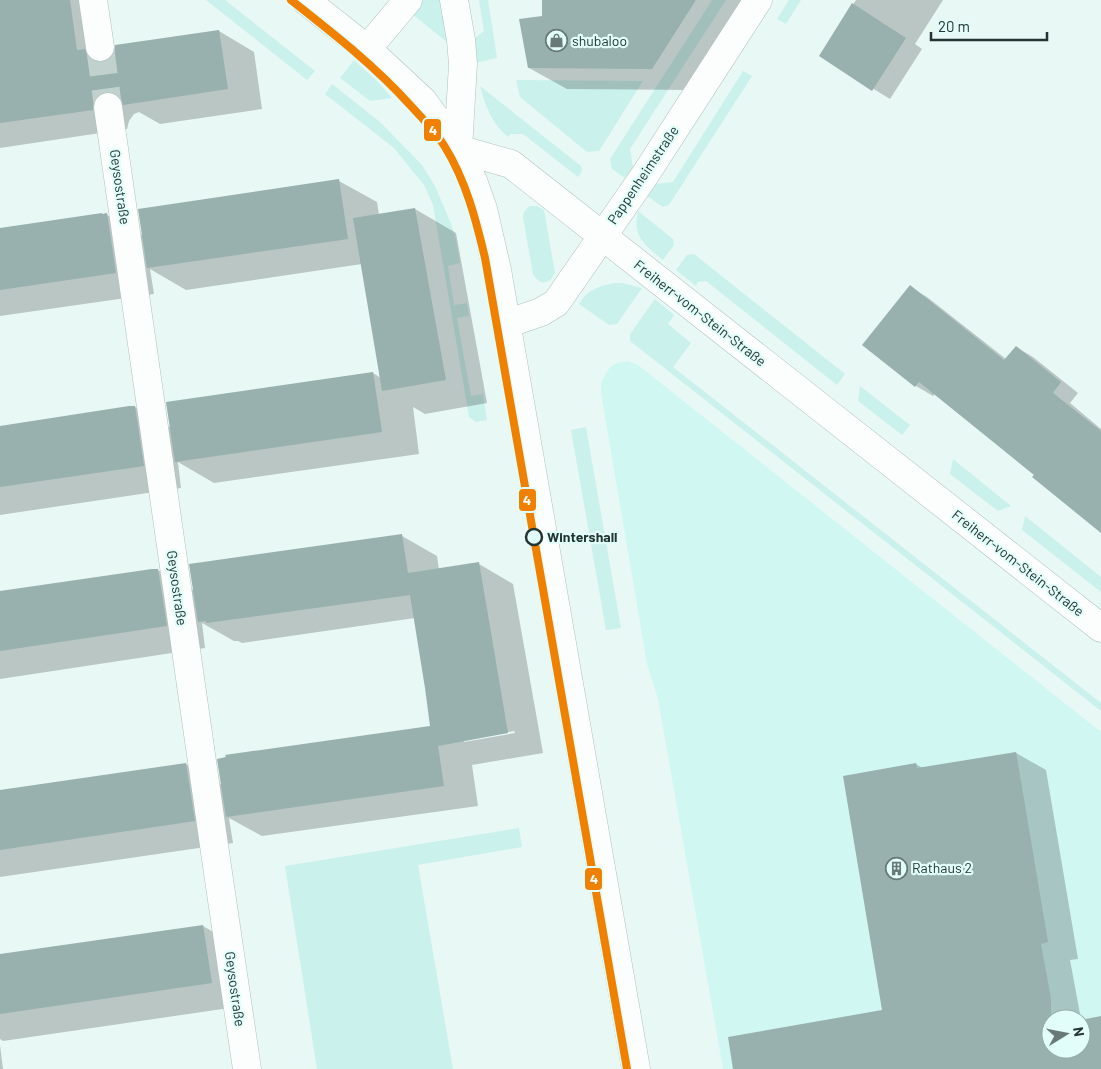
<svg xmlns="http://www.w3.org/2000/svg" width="1101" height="1069" viewBox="0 0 1101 1069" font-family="Barlow,sans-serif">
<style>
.built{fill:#d1f7f3;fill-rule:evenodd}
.green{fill:#caf1ec}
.shadow{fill:#0003;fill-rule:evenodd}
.building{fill:#98b0ae}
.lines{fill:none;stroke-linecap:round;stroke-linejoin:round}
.minor-tunnel{stroke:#c1d1ce;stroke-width:28;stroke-dasharray:28 14;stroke-linecap:butt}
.minor-casing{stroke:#b0c0bd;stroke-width:29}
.minor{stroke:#fcfefe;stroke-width:28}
.tram-1-casing{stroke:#e2fefa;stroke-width:11}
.tram-1{stroke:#f08100;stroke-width:8}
.stop-dot{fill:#e2fefa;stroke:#233533;stroke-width:2.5}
.labels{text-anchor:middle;stroke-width:4.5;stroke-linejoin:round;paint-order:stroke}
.poi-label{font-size:14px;fill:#233533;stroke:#e2fefa;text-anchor:start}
.street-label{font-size:14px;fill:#233533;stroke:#e2fefa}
.stop-label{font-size:14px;font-weight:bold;fill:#233533;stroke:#e2fefa;text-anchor:start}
.line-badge{stroke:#e2fefa;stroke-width:2}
.badge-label{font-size:14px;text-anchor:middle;font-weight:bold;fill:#fff}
</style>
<rect width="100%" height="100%" fill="#e8f8f5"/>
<!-- built -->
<path class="built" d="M628,361L638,365L1101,732V1069H723L658,699L647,664L601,393V383L605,375L610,367L617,363ZM1051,1019H1081V1049H1051Z"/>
<!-- green -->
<path class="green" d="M206,0H225L315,71L307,80Z
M424,0H443L452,46L412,14Z
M479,0H488L497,58L475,63L471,41L484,31Z
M712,0H726L630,149L633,167L625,178L612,169L610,159Z
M789,0H801L786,24L777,19Z
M354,60L378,82L392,98L370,101L340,78Z
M743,71L752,76L669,205L663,207L647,196L656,184L673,182Z
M516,80L643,81L599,151L587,152L520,97Z
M332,84L380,122L422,165L435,186L449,219L455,235L460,263L448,266L454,305L467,303L469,316L457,318L471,396L483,394L487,420L476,422L469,417L433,205L424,185L394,148L325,94Z
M480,86L581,166L582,171L578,177L523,134H510L508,137C492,124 485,105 480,86Z
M529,206H537L544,210L555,273C549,285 540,286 533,274L523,217L524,212Z
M638,211L673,239L674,245L663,260C645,245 632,237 638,211Z
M694,254L845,374L837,385L706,281L698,282L696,286L676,270L687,255Z
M614,283H622L642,288L617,324L609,325L579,304C587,290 599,286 614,283Z
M655,299L674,315L668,324L691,343L673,367L1101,703V711L630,341V334Z
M860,386L910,425L902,435L858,401Z
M586,427L621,628L606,630L571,430Z
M953,459L1011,506L998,511L950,474Z
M1025,516L1101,577V592L1022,530Z
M519,828L522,847L418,865L453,1069H317L285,866Z"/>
<!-- shadow -->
<path class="shadow" d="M26,0H102L111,60L219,31L254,52L262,109L160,124L139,112L134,114L129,121L127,129L0,148V63Z
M543,0H748L690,90L567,89L529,68L543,17Z
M856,0H943L915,44L922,49L890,99L820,56Z
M339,181L377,202L379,215L415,209L456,233L487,403L425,414L413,407L419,454L214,483L178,462L181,488L0,515V427L135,407L171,428L373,373L381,378L362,264L186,290L150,269L154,294L0,316V229L107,215L144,236Z
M910,287L927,297L1006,359L1016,347L1033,357L1078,393L1070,403L1101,429V531L1036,474L935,394L933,396L916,386Z
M402,536L437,556L439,570L479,564L513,584L543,753L472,765L478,806L262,836L229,818L233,843L0,877V791L186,764L222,785L432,727L415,618L242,643L238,641H234L202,623L205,648L0,679V592L158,570L195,591ZM514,731L515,733L464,742V740Z
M1016,753L1046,770L1078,959L1070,960L1081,1019H1051V1049H1081V1020V1021L1101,1018V1069H734L884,1011L916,764L924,769Z
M203,926L242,949L250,1005L3,1041L0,1039V956Z
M0,1045L3,1069H0Z"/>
<!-- building -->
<path class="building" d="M0,0H70L77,50L85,49L88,57L95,62H103L109,59L114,53L115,45L219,30L228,89L123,105L121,98L114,93L105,92L99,94L94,101L93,110L0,123Z
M542,0H696L652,69L528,68L519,19L542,16Z
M852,3L906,38L872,91L819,56Z
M339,179L348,239L147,268L138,209Z
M415,208L446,380L382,391L353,218Z
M102,213V214L107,213L116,273L0,290V228Z
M910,285L1004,360L1016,346L1061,382L1053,393L1101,431V533L1032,477L1034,475L919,382L915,387L862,345Z
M373,372L382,432L175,462L166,402Z
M129,406H135L144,466L0,487V426Z
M402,534L408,573L479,562L508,733L438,746L444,786L226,817L217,759L226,757L225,755L430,726L425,688L410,595L206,623V621L198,622L189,564Z
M152,569H158L167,626L0,651V591Z
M1016,752L1048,942L1041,944L1051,999V1049H1081V1020L1101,1016V1069H733L728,1037L882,1010L843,776L916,763L917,768Z
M186,763L195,821L0,850V790Z
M203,925L212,983L0,1014V954Z"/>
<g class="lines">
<!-- minor-tunnel -->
<path class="minor-tunnel" d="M100,47L108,107"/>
<defs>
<path id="minor" d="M93,0L100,47
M305,0L367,49L423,101L458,149L511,164L1101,628
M454,0L461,40L463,64L458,149L473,181L483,209L497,270L636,1069
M367,49L408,0
M108,107L217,866L247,1069
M506,324L541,312L556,303L645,175L758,0"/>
</defs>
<!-- minor casing -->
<use href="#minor" class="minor-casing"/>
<!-- minor -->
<use href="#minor" class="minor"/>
<defs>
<path id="tram-1" d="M291,0C333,33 375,66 411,106C423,119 436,132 445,147C466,181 476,220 485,258L627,1069"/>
</defs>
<!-- tram-1 casing -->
<use href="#tram-1" class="tram-1-casing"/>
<!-- tram-1 -->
<use href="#tram-1" class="tram-1"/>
</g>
<!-- icons -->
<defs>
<symbol id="shop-ring" viewBox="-11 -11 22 22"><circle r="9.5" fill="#e2fefa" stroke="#687977" stroke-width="1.5"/><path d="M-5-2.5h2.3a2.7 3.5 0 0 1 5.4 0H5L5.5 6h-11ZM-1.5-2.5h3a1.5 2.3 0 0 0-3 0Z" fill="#687977"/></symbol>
<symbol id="building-ring" viewBox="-11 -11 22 22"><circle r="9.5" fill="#e2fefa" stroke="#687977" stroke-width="1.5"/><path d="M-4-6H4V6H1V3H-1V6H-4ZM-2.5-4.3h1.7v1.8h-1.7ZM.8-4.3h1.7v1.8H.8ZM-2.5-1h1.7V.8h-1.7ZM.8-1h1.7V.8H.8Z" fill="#687977"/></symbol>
</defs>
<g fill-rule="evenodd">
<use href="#shop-ring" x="544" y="28" width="25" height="25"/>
<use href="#building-ring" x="884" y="856" width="25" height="25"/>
</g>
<!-- markers -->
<circle class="stop-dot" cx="534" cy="537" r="8"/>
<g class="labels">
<!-- poi labels -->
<g class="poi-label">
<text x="572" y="46">shubaloo</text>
<text x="912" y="873">Rathaus 2</text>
</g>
<!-- street labels -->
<g class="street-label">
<text transform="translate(643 175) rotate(-56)" y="5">Pappenheimstraße</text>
<text transform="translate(120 187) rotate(82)" y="5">Geysostraße</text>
<text transform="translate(700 313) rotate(38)" y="5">Freiherr-vom-Stein-Straße</text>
<text transform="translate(1018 563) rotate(38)" y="5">Freiherr-vom-Stein-Straße</text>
<text transform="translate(177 588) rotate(82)" y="5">Geysostraße</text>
<text transform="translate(235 989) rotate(82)" y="5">Geysostraße</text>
</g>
<!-- stop labels -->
<g class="stop-label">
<text x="547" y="542">Wintershall</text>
</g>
</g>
<g class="line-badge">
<rect x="423" y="118" width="19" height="24" rx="5" fill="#f08100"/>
<rect x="518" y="488" width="19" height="24" rx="5" fill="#f08100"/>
<rect x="584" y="867" width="19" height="24" rx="5" fill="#f08100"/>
</g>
<g class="badge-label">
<text x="433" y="135">4</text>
<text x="527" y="505">4</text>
<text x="594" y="884">4</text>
</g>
<!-- north arrow -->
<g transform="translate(1066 1034) rotate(80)"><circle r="24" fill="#e2fefa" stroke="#96aeaa"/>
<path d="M0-4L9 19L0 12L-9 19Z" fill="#687977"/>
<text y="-8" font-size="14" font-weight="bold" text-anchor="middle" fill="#233533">N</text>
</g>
<!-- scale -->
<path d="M931 32v8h116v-8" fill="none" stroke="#233533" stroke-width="2.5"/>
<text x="938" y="32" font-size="15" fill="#233533" stroke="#e2fefa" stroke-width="4" paint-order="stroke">20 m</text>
</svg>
